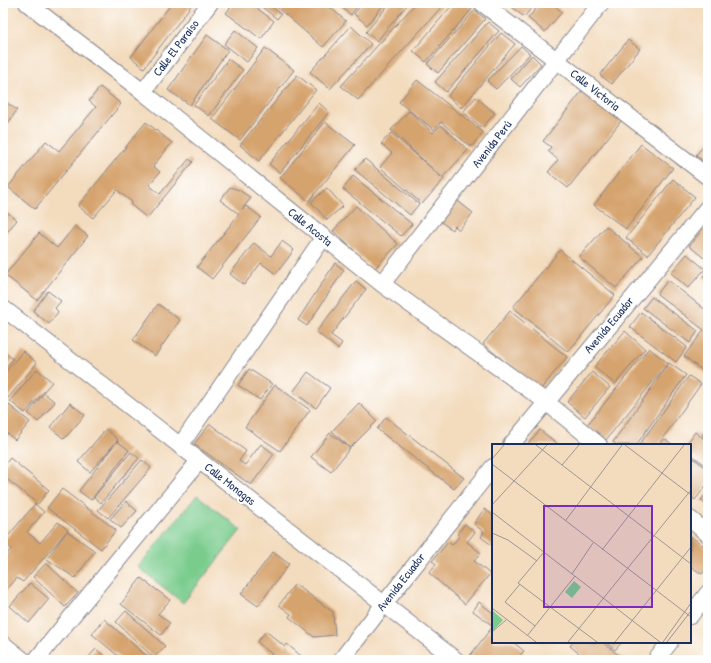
<svg xmlns="http://www.w3.org/2000/svg" width="711" height="663" viewBox="0 0 711 663" font-family="'Patrick Hand',sans-serif">
<style>
.green{fill:#7acc8d;stroke:#4a7e76}
.building{fill:#d5a36d}
.lines{fill:none;stroke-linecap:round;stroke-linejoin:round}
.minor-casing{stroke:#87858e;stroke-width:18}
.minor{stroke:#fff;stroke-width:16}
.labels{text-anchor:middle;stroke-width:4;stroke-linejoin:round;paint-order:stroke}
.street-label{font-size:12px;fill:#1b2f5e;stroke:#fff}
.inset-road{fill:none;stroke:#9d9697;stroke-width:1}
.view{fill:#7b2cbf;fill-opacity:0.15;stroke:#7b2cbf;stroke-width:2}
.inset-edge{fill:none;stroke:#1b2f5e;stroke-width:2}
</style>
<rect width="100%" height="100%" fill="#fff"/>
<filter id="ink" filterUnits="userSpaceOnUse"><feTurbulence type="fractalNoise" baseFrequency=".025" numOctaves="2"/><feDisplacementMap in="SourceGraphic" scale="8" xChannelSelector="R" yChannelSelector="G"/><feConvolveMatrix kernelMatrix="1 2 1 2 8 2 1 2 1" color-interpolation-filters="sRGB"/></filter>
<filter id="wash" filterUnits="userSpaceOnUse"><feTurbulence type="fractalNoise" baseFrequency=".012" numOctaves="4" result="noise"/><feDisplacementMap in="SourceGraphic" scale="16" xChannelSelector="R" yChannelSelector="G"/><feGaussianBlur stdDeviation="0.9" result="paint"/><feColorMatrix in="noise" values="0 0 0 0 0 0 0 0 0 0 0 0 0 0 0 0 0 1.4 0 .05"/><feComposite in="paint" operator="in"/></filter>
<g filter="url(#wash)">
<rect width="100%" height="100%" fill="#f3dbbd"/>
<!-- green -->
<path class="green" d="M197,495L241,530L183,603L138,567Z"/>
<g id="blocks">
<!-- building -->
<path class="building" d="M172,3H193L144,68L131,57Z
M234,3H250L274,21L261,39L226,13Z
M257,3H267L281,14L277,19Z
M272,3H325L346,21L323,47Z
M336,3H360L351,15Z
M363,3H385L367,25L354,14Z
M390,3L408,4L377,41L366,32Z
M416,3H445L358,100L341,86Z
M454,3H465L472,9L426,62L413,51Z
M507,3H536L524,17Z
M541,3H552L562,12L545,32L528,18Z
M475,10L485,19L438,73L427,64Z
M488,22L499,31L446,92L435,82Z
M351,26L371,44L330,89L310,72Z
M235,30L258,48L247,62L224,44Z
M501,33L515,44L461,108L448,96Z
M207,35L228,50L190,105L168,90Z
M628,40L640,49L612,84L600,75Z
M521,46L530,54L496,89L487,81Z
M265,48L294,70L240,140L212,119Z
M532,55L541,64L520,87L511,79Z
M228,59L243,70L209,116L194,105Z
M297,75L316,90L259,161L240,145Z
M417,80L483,132L471,147L441,122L434,130L399,102Z
M586,86L625,116L568,188L548,172L558,160L548,151L551,147L543,141Z
M100,87L121,104L35,209L8,187L46,141L59,151L96,107L89,101Z
M476,97L495,113L482,128L463,112Z
M3,100L17,110L3,131Z
M319,103L329,112L280,173L269,164Z
M409,111L433,133L441,125L468,150L442,178L391,130Z
M146,122L172,143L153,166L160,172L149,185L160,194L189,159L193,162L147,218L131,205L132,202L117,190L93,218L78,206Z
M325,122L355,145L309,201L280,178Z
M391,133L444,179L422,204L380,167L392,153L381,144Z
M708,141V165L696,155Z
M641,144L673,168L626,229L594,205Z
M365,159L419,204L410,215L355,170Z
M353,176L412,224L401,236L343,189Z
M673,179L695,197L648,255L626,238Z
M230,187L239,190L251,198L242,209L246,206L261,217L212,279L197,267L239,214L220,200Z
M327,188L343,206L327,220L311,202Z
M454,198L473,213L459,230L455,226L452,230L437,219Z
M356,206L398,244L374,269L333,231Z
M3,209L17,220L3,237Z
M708,223V254L704,258L689,246Z
M75,226L88,236L37,300L5,275L39,233L57,248Z
M606,226L643,257L616,288L579,257Z
M282,241L294,250L276,274L261,263L244,285L230,274L254,243L271,256Z
M560,250L615,295L568,352L513,307Z
M687,254L705,269L688,288L671,273Z
M335,263L344,270L307,326L298,320Z
M708,270V281L703,277Z
M668,280L708,312V375L684,356L704,330L657,294Z
M356,281L366,289L331,335L342,343L338,349L316,332Z
M48,291L61,301L55,308L58,312L49,324L33,311Z
M652,297L698,331L690,343L643,308Z
M158,304L180,320L155,356L133,340Z
M510,311L567,357L540,390L483,344Z
M641,312L687,347L676,362L630,327Z
M625,331L645,349L615,384L594,367Z
M649,348L668,363L606,440L587,425Z
M3,351L13,359L3,371Z
M23,351L37,363L8,398L3,394V375Z
M669,363L686,375L636,445H617L613,442Z
M37,369L52,382L25,413L10,401Z
M249,369L272,384L260,400L238,385Z
M308,372L330,388L316,408L293,392Z
M592,372L610,387L585,417L567,402Z
M689,376L701,384L658,445H639Z
M275,385L310,410L280,451L245,427Z
M44,393L55,402L38,422L28,413Z
M3,400L30,422L15,440L3,430Z
M70,403L85,415L64,439L50,427Z
M359,403L377,421L350,448L332,431Z
M386,417L464,478L454,489L377,429Z
M210,424L246,451L239,461L245,465L261,444L274,454L251,485L194,444Z
M708,427V440L702,435Z
M106,429L118,440L90,472L78,462Z
M540,430L559,445H527Z
M695,432L708,442V467L690,454V445H686Z
M330,433L350,448L331,472L311,457Z
M665,439L673,445H660Z
M117,441L129,450L91,500L79,491Z
M131,452L139,458L101,503L94,497Z
M690,456L708,469V483L695,500L690,496Z
M10,458L49,490L38,504L3,476V467Z
M142,460L151,468L108,518L98,510Z
M62,489L116,530L101,549L47,508Z
M708,492V506L701,500Z
M126,501L137,511L121,528L110,519Z
M35,504L44,512L27,532L40,543L58,522L68,530L23,582L17,578L3,594V559L11,549L3,542Z
M484,509L493,515V546L481,537L484,532L474,524Z
M465,524L475,532L467,542L481,553L474,561L490,574L465,604L429,573L436,564L432,561L448,542L452,545L460,536L457,534Z
M67,531L95,551L75,578L47,559Z
M690,536L708,549V566L702,574L690,566Z
M273,552L289,564L258,606L241,594Z
M46,563L78,593L65,607L33,577Z
M141,578L170,600L158,614L170,623L161,635L121,604Z
M30,583L49,599L29,623L10,606Z
M295,584L333,612L335,635L314,637L289,617L291,614L279,605Z
M479,602L493,613V626L473,611Z
M126,611L165,646L154,658L116,622Z
M104,619L149,658L147,660H123L92,634Z
M493,626V642H513L524,651L516,660H471L468,658Z
M266,631L285,647L287,644L306,660H279L257,642Z
M573,642H602L625,660H587L570,646Z
M605,642H622L615,650Z
M96,649L109,660H86Z
M381,656L385,660H364L366,658Z"/>
</g>
</g>
<g filter="url(#ink)">
<use href="#blocks" fill-opacity="0" stroke="#87858e" stroke-width="1"/>
<g class="lines">
<defs>
<path id="minor" d="M27,3L143,92L382,284L545,401L599,445
M482,3L708,177
M143,92L210,3
M382,284L601,3
M3,308L456,660
M511,445L708,207
M180,446L323,238
M690,519L708,534
M690,616L708,593
M3,644L23,660
M36,660L199,461
M341,660L384,604L493,467
M656,660L670,642"/>
</defs>
<!-- minor casing -->
<use href="#minor" class="minor-casing"/>
<!-- minor -->
<use href="#minor" class="minor"/>
</g>
</g>
<g class="labels">
<!-- street labels -->
<g class="street-label">
<text transform="translate(176 48) rotate(-53)" y="4">Calle El Paraiso</text>
<text transform="translate(595 90) rotate(38)" y="4">Calle Victoria</text>
<text transform="translate(492 144) rotate(-52)" y="4">Avenida Perú</text>
<text transform="translate(310 227) rotate(39)" y="4">Calle Acosta</text>
<text transform="translate(609 325) rotate(-50)" y="4">Avenida Ecuador</text>
<text transform="translate(230 484) rotate(38)" y="4">Calle Monagas</text>
<text transform="translate(401 582) rotate(-52)" y="4">Avenida Ecuador</text>
</g>
</g>
<!-- overview -->
<g transform="translate(492 444)">
<rect width="199" height="199" fill="#f3dbbd"/>
<path d="M82,137L89,143L80,154L73,148ZM0,166L11,176L0,188Z" fill="#7acc8d"/>
<path class="inset-road" d="M44,1L199,120M133,1L199,51M0,15L12,1M0,20L199,173M70,21L87,1M0,61L55,1M0,68L168,198M74,76L130,1M0,89L16,96L45,117M110,106L192,1M52,108L26,139L105,198M80,130L101,99M28,140L13,158L43,182M0,164L44,198M0,188L14,176M35,192L83,132M76,198L199,46M123,198L199,103M171,198L199,159M175,198L199,167"/>
<path class="view" d="M52,62H160V163H52Z"/>
<rect width="199" height="199" class="inset-edge"/>
</g>
<!-- margin -->
<rect width="711" height="663" fill="none" stroke="#fff" stroke-width="16"/>
</svg>
